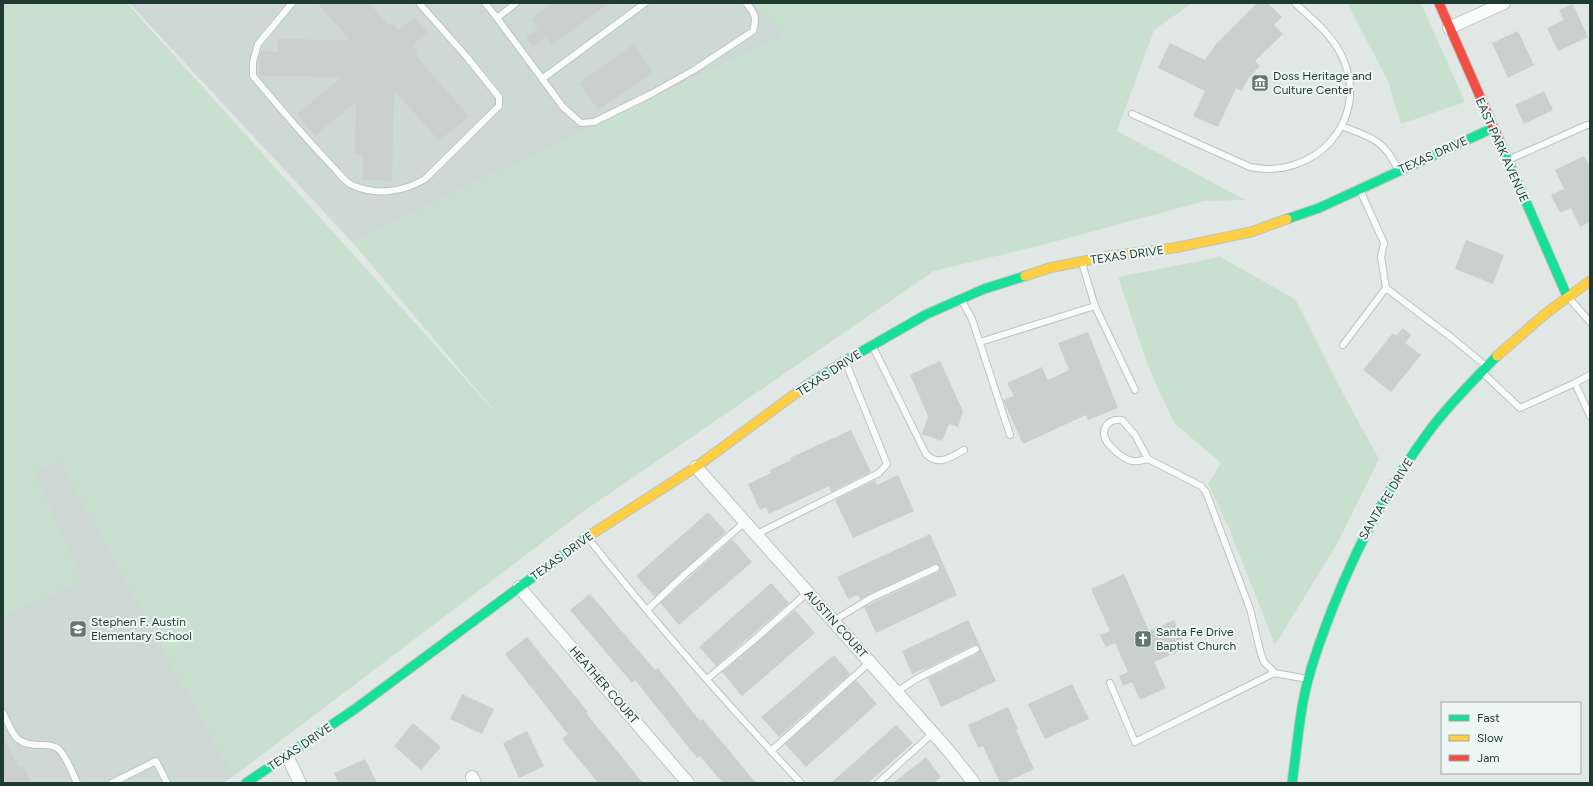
<svg xmlns="http://www.w3.org/2000/svg" width="1593" height="786" viewBox="0 0 1593 786" font-family="Figtree,sans-serif">
<style>
.built{fill:#ced8d4}
.green{fill:#c9e0d1}
.building{fill:#cbd0ce}
.lines{fill:none;stroke-linecap:round;stroke-linejoin:round}
.lane-casing{stroke:#bec4c1;stroke-width:8}
.street-casing{stroke:#bec4c1;stroke-width:14}
.fast-casing{stroke:#bdc4c2;stroke-width:11}
.slow-casing{stroke:#bdc4c2;stroke-width:11}
.jam-casing{stroke:#bdc4c2;stroke-width:11}
.lane{stroke:#fafbfb;stroke-width:6}
.street{stroke:#fafbfb;stroke-width:12}
.fast{stroke:#16e098;stroke-width:9}
.slow{stroke:#ffcf43;stroke-width:9}
.jam{stroke:#f24e42;stroke-width:9}
.labels{text-anchor:middle;stroke-width:4;stroke-linejoin:round;paint-order:stroke}
.poi-label{font-size:12px;fill:#1f3933;stroke:#eef6f3;text-anchor:start}
.street-label{font-size:12px;fill:#1f3933;stroke:#eef6f3}
</style>
<rect width="100%" height="100%" fill="#e1e7e4"/>
<!-- built -->
<path class="built" d="M129,3H754L784,35L352,242Z
M60,460L234,776L222,783H3V483Z"/>
<!-- green -->
<path class="green" d="M3,3H127L504,422L352,242L784,35L754,3H1192L1154,30L1117,131L1245,200L1205,201L1038,246L934,271L584,511L234,776L60,460L34,471L83,580L4,617L3,615Z
M1347,3H1421L1465,102L1401,124L1388,81Z
M1220,257L1295,299L1347,401L1379,459L1337,544L1275,645L1231,533L1208,484L1221,463L1174,423L1148,366L1118,277Z"/>
<!-- building -->
<path class="building" d="M317,3H369L389,26L392,23L399,30L414,17L428,32L412,46L419,53L416,56L469,116L439,141L394,90L392,181L363,180V155H355L356,102L315,136L297,114L342,77L259,76V57L261,51L278,52V39L350,40Z
M553,3H610L551,45L546,37L533,47L526,37L538,29L531,19Z
M1257,3H1268L1282,17L1274,25L1283,34L1255,61L1260,66L1248,79L1242,91L1236,88L1218,127L1193,116L1205,91L1158,68L1170,43L1205,60L1217,43Z
M1573,4L1588,37L1558,51L1547,28L1564,20L1559,10Z
M1518,31L1534,65L1508,78L1492,43Z
M634,44L653,72L598,110L579,83Z
M1544,91L1553,110L1524,124L1515,105Z
M1584,156L1590,167V222L1580,227L1571,208L1560,213L1551,195L1564,189L1555,170Z
M1466,240L1504,255L1493,284L1455,269Z
M1403,328L1411,335L1405,343L1421,355L1391,392L1363,370L1393,333L1396,336Z
M1088,332L1118,408L1088,420L1086,415L1023,444L1003,400L1014,396L1007,383L1042,367L1048,380L1069,370L1058,343Z
M940,361L963,411L958,427L949,424L942,441L922,434L928,416L910,375Z
M851,430L871,472L831,492L829,486L769,514L766,507L760,510L748,484L771,473L770,470L791,460L790,458Z
M898,475L914,511L853,538L835,500L875,480L877,485Z
M708,512L726,532L655,597L636,576Z
M930,534L957,595L876,633L864,607L938,572L940,569V566L937,564H934L860,599L858,595L848,599L837,577Z
M732,539L752,562L679,625L660,603Z
M1124,574L1149,631L1174,620L1187,648L1154,662L1166,688L1140,700L1132,682L1123,686L1119,676L1128,672L1115,643L1106,647L1100,635L1110,631L1091,589Z
M771,583L789,603L716,666L699,647Z
M590,594L655,670L658,668L700,721L703,719L756,783H723L700,756L697,758L635,680L632,683L570,610Z
M795,610L815,633L742,696L722,672Z
M968,620L996,681L941,707L928,678L978,653L980,650V647L977,645H974L924,670L923,669L912,674L902,651Z
M527,637L588,712L586,713L643,783H598L562,739L568,734L505,654Z
M834,655L850,674L779,737L778,736L761,717Z
M856,680L877,704L806,767L785,744Z
M1072,684L1089,719L1045,739L1028,704Z
M462,694L494,709L482,734L450,719Z
M1008,707L1018,729L1016,730L1034,769L1004,783H1000L983,746L978,748L968,725Z
M413,723L441,747L421,770L394,746Z
M896,725L913,743L868,783H831Z
M527,731L544,766L519,778L503,743Z
M3,736L19,768L23,766L31,783H3Z
M926,757L941,777L934,783H893Z
M365,759L377,783H338L334,773Z"/>
<g class="lines">
<defs>
<path id="lane" d="M292,3L258,44L253,62V76C279,107 306,139 334,168C339,173 345,182 352,185C377,196 403,192 425,179L499,106V97L466,56L419,3
M485,3L497,18L516,3
M497,18L563,107L581,123L594,122L651,94L694,70L753,31C757,18 755,13 746,3
M542,79L645,3
M1132,114L1250,167C1313,180 1369,123 1344,61C1335,37 1313,20 1295,3
M1341,126C1370,137 1384,139 1398,170
M1508,160L1587,125H1590
M1360,190L1384,243L1381,257L1386,288L1452,338L1485,365
M1082,263L1095,306L1135,390
M1568,297L1590,322
M962,301L972,319L1010,435
M980,342L1095,306
M1343,345L1386,288
M873,347L926,454C938,467 951,457 964,450
M1482,372L1520,408L1575,383
M1590,375L1575,383L1590,416
M1148,459C1143,460 1137,462 1132,461C1123,459 1112,449 1107,442C1099,429 1109,418 1122,420L1135,435L1148,459L1201,486L1206,492L1250,609L1261,654L1264,662L1275,673
M757,534L879,473L887,464L846,363
M588,538C655,623 727,704 801,783
M647,610L684,575L745,522
M833,621L871,598L936,568
M707,679L754,640L808,592
M1110,683L1135,742L1274,673L1308,679
M896,692L918,678L976,649
M3,713C14,735 14,745 42,745C47,745 53,745 57,748C65,753 73,774 77,783
M771,751L870,662
M112,783L156,761L167,783
M878,783L933,733"/>
<path id="street" d="M1449,28L1504,3
M696,467L948,750L974,783
M519,587L688,783
M287,756L300,783
M472,777L475,783"/>
<path id="fast" d="M1499,140L1567,296
M1287,219L1319,208L1493,128
M807,385L845,361L927,314L984,289L1025,276
M246,783L355,709L587,537
M1292,783C1296,756 1298,729 1303,702C1309,670 1321,638 1333,607C1358,544 1389,485 1430,430C1450,403 1474,380 1497,356"/>
<path id="slow" d="M1025,276L1049,268L1109,256L1174,248L1251,232L1287,219
M1497,356L1545,314L1590,281
M587,537L696,467L807,385"/>
<path id="jam" d="M1439,3L1499,140"/>
</defs>
<!-- lane casing -->
<use href="#lane" class="lane-casing"/>
<!-- street casing -->
<use href="#street" class="street-casing"/>
<!-- fast casing -->
<use href="#fast" class="fast-casing"/>
<!-- slow casing -->
<use href="#slow" class="slow-casing"/>
<!-- jam casing -->
<use href="#jam" class="jam-casing"/>
<!-- lane -->
<use href="#lane" class="lane"/>
<!-- street -->
<use href="#street" class="street"/>
<!-- fast -->
<use href="#fast" class="fast"/>
<!-- slow -->
<use href="#slow" class="slow"/>
<!-- jam -->
<use href="#jam" class="jam"/>
</g>
<!-- icons -->
<defs>
<symbol id="museum-square" viewBox="-11 -11 22 22"><rect x="-9" y="-9" width="18" height="18" rx="4" fill="#637671" stroke="#eef6f3"/><path d="M0-6L6-3V-2H-6V-3ZM-5-1h2V3h-2ZM-1-1h2V3h-2ZM3-1h2V3H3ZM-6 4H6V6H-6Z" fill="#fff"/></symbol>
<symbol id="school-square" viewBox="-11 -11 22 22"><rect x="-9" y="-9" width="18" height="18" rx="4" fill="#637671" stroke="#eef6f3"/><path d="M0-5L7-2L0 1L-7-2ZM-4 1L0 2.5L4 1V4Q0 6-4 4Z" fill="#fff"/></symbol>
<symbol id="church-square" viewBox="-11 -11 22 22"><rect x="-9" y="-9" width="18" height="18" rx="4" fill="#637671" stroke="#eef6f3"/><path d="M-1.2-6h2.4v3.5h3.3v2.4h-3.3V6h-2.4V-.1h-3.3v-2.4h3.3Z" fill="#fff"/></symbol>
</defs>
<g fill-rule="evenodd">
<use href="#museum-square" x="1250" y="73" width="20" height="20"/>
<use href="#school-square" x="68" y="619" width="20" height="20"/>
<use href="#church-square" x="1133" y="629" width="20" height="20"/>
</g>
<g class="labels">
<!-- poi labels -->
<g class="poi-label">
<text x="1273" y="80">Doss Heritage and<tspan x="1273" dy="14">Culture Center</tspan></text>
<text x="91" y="626">Stephen F. Austin<tspan x="91" dy="14">Elementary School</tspan></text>
<text x="1156" y="636">Santa Fe Drive<tspan x="1156" dy="14">Baptist Church</tspan></text>
</g>
<!-- street labels -->
<g class="street-label">
<text transform="translate(1502 150) rotate(66)" y="4">EAST PARK AVENUE</text>
<text transform="translate(1433 155) rotate(-24)" y="4">TEXAS DRIVE</text>
<text transform="translate(1127 255) rotate(-8)" y="4">TEXAS DRIVE</text>
<text transform="translate(829 373) rotate(-33)" y="4">TEXAS DRIVE</text>
<text transform="translate(1386 499) rotate(-59)" y="4">SANTA FE DRIVE</text>
<text transform="translate(562 556) rotate(-36)" y="4">TEXAS DRIVE</text>
<text transform="translate(836 624) rotate(48)" y="4">AUSTIN COURT</text>
<text transform="translate(604 685) rotate(49)" y="4">HEATHER COURT</text>
<text transform="translate(300 747) rotate(-34)" y="4">TEXAS DRIVE</text>
</g>
</g>
<!-- border -->
<rect width="1593" height="786" fill="none" stroke="#1f3933" stroke-width="8"/>
<!-- legend -->
<rect x="1441" y="702" width="140" height="72" fill="#eef6f3" stroke="#9baaa6"/>
<rect x="1449" y="715" width="20" height="6" fill="#16e098" stroke="#9baaa6"/>
<text x="1477" y="722" font-size="12" fill="#1f3933">Fast</text>
<rect x="1449" y="735" width="20" height="6" fill="#ffcf43" stroke="#9baaa6"/>
<text x="1477" y="742" font-size="12" fill="#1f3933">Slow</text>
<rect x="1449" y="755" width="20" height="6" fill="#f24e42" stroke="#9baaa6"/>
<text x="1477" y="762" font-size="12" fill="#1f3933">Jam</text>
</svg>
